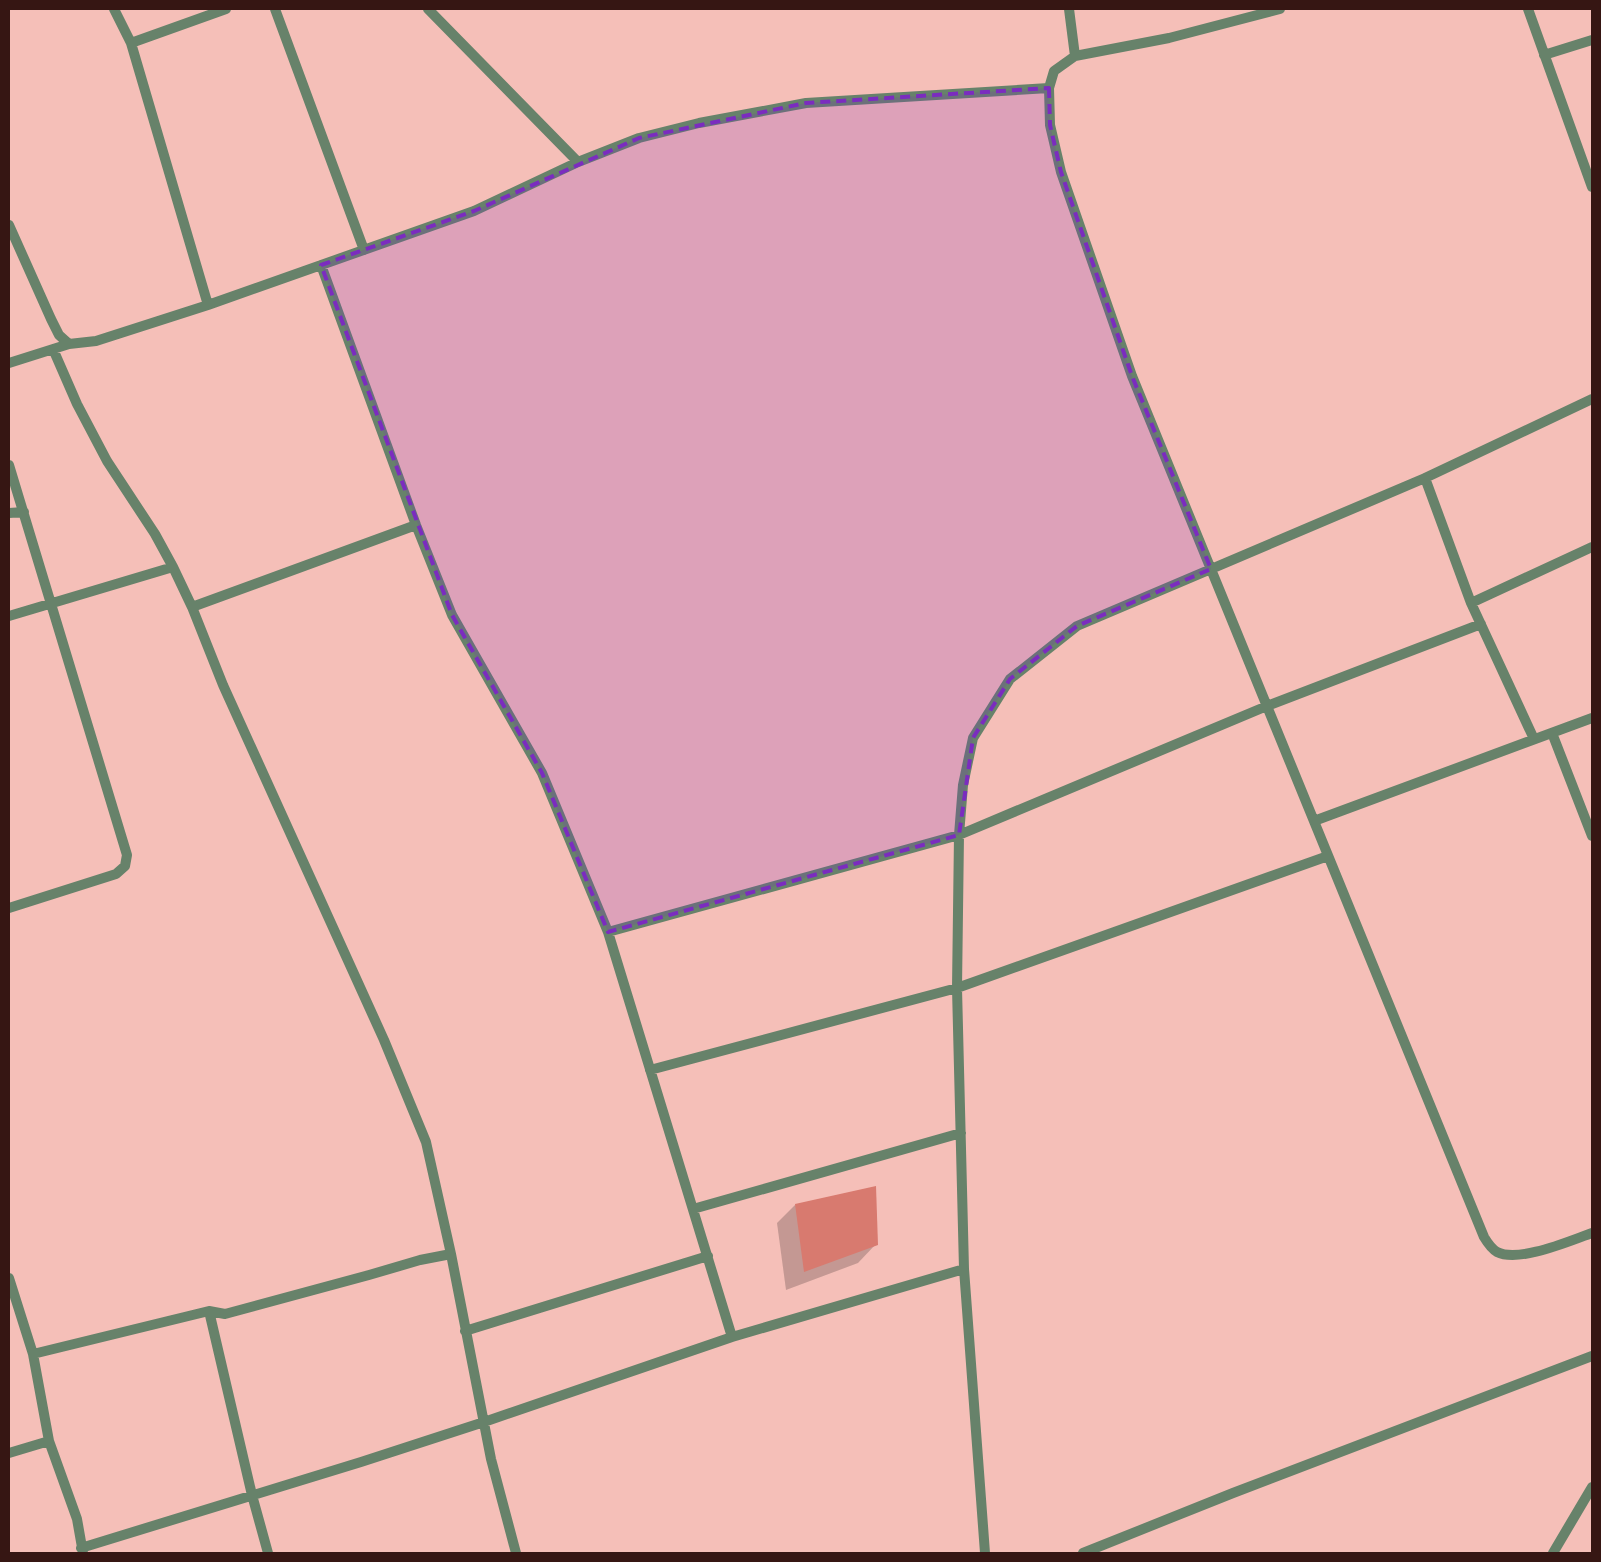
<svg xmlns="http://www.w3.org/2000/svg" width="1601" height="1562" viewBox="0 0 1601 1562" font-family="'Archivo Narrow',sans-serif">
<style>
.shadow{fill:#0003}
.building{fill:#d87a6f}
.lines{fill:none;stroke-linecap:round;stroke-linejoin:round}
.minor{stroke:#67826a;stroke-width:10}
.marked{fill:#7b2cbf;fill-opacity:0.2;stroke:#7b2cbf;stroke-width:4;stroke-dasharray:10 6;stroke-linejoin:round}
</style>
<rect width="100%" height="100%" fill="#f5bfb8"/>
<!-- shadow -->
<path class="shadow" d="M795,1205L876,1244L858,1263L786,1290L777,1223Z"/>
<!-- building -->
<path class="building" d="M876,1186L878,1245L804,1272L795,1204Z"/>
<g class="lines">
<!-- minor -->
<path class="minor" d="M114,9L131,43L208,305
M275,9L364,250
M428,9L578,162
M1069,9L1075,56
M1280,9L1169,38L1075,56L1054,71L1049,88L1050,125L1061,172L1132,376L1484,1237C1487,1242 1492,1249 1497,1252C1519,1263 1569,1241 1592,1233
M1528,9L1592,187
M131,43L226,9
M1544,55L1592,40
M9,225L51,319L59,335L69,344
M321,265L416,525L452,615L542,773L608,932L732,1337
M53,349L77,404L107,461L155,534L173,567L192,607L223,685L384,1040L426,1142L451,1254L491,1459L516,1553
M9,363L69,344L96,341L208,305L474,211L578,162L639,138L699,123L806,103L1049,88
M9,465L127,855L125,866L116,874L9,908
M1425,478L1471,603L1534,739
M9,513L24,512
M1471,603L1592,547
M192,607L416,525
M9,616L173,567
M1552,733L1592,836
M1314,821L1592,718
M608,932L959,835L1267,706L1481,624
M650,1070L957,988L1328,856
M693,1209L961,1133
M9,1278L33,1354L49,1441L77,1519L83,1553
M209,1311L252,1495L268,1553
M465,1331L708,1256
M33,1354L209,1311L225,1314L369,1275L420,1260L451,1254
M9,1453L49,1441
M81,1548L361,1462L484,1422L732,1337L964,1269
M985,1553L964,1269L957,988L959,835L963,785L973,738L1010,679L1077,626L1425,478L1592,399
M1083,1553L1233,1493L1592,1356
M1553,1553L1592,1487"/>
</g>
<!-- marked area -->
<path class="marked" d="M1049,88L1050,125L1061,172L1132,376L1211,569L1077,626L1010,679L973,738L959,835L608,932L542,773L452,615L321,265L474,211L639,138L806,103Z"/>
<!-- border -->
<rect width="1601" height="1562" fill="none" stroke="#361613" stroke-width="20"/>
</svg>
